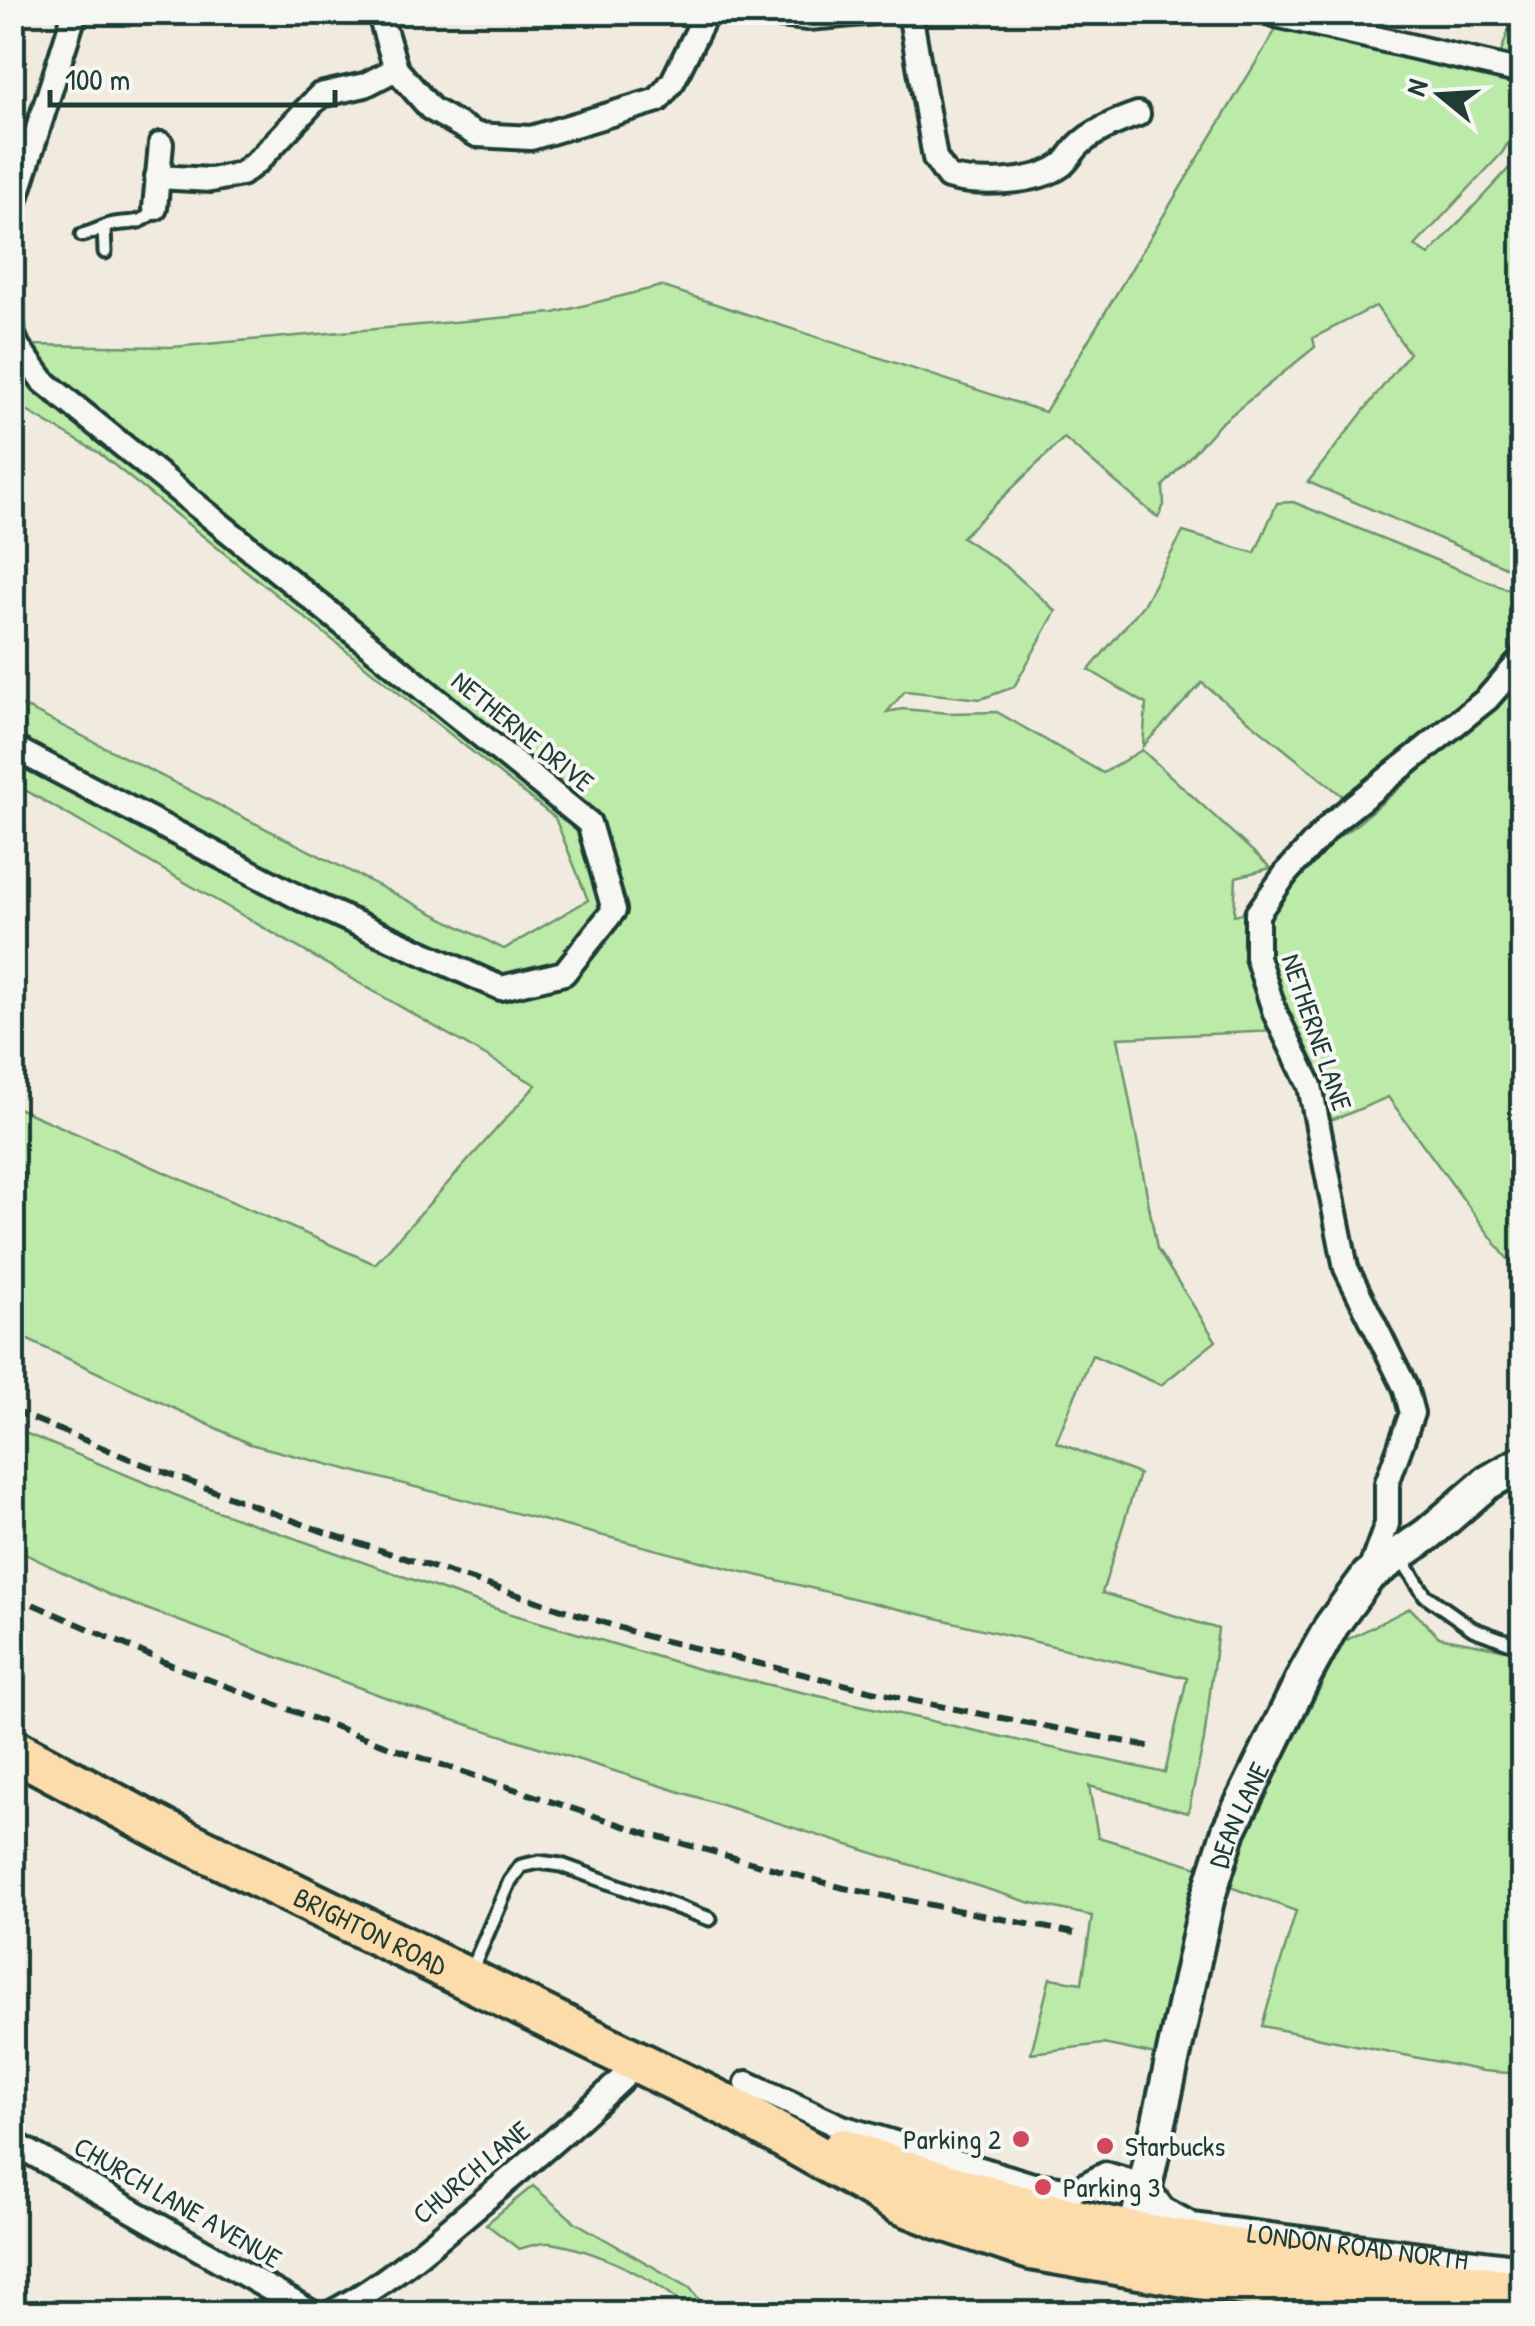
<svg xmlns="http://www.w3.org/2000/svg" width="1535" height="2326" viewBox="0 0 1535 2326" font-family="'Patrick Hand',sans-serif">
<style>
.green{fill:#bceaa8;stroke:#6e946e;stroke-width:2.5}
.lines{fill:none;stroke-linecap:round;stroke-linejoin:round}
.lane-casing{stroke:#1f3d34;stroke-width:19}
.street-casing{stroke:#1f3d34;stroke-width:30}
.secondary-casing{stroke:#1f3d34;stroke-width:40}
.highway-casing{stroke:#1f3d34;stroke-width:48}
.lane{stroke:#f6f6f2;stroke-width:11}
.street{stroke:#f6f6f2;stroke-width:22}
.secondary{stroke:#f6f6f2;stroke-width:32}
.highway{stroke:#fddcac;stroke-width:40}
.rail{stroke:#1f3d34;stroke-width:6;stroke-dasharray:15 8;stroke-linecap:butt}
.poi-dot{fill:#d1495b;stroke:#f6f6f2;stroke-width:4}
.labels{text-anchor:middle;stroke-width:8;stroke-linejoin:round;paint-order:stroke}
.street-label{font-size:28px;fill:#1f3d34;stroke:#f6f6f2}
.poi-label{font-size:28px;fill:#1f3d34;stroke:#f6f6f2;text-anchor:start}
</style>
<rect width="100%" height="100%" fill="#f0ebde"/>
<filter id="ink" filterUnits="userSpaceOnUse"><feTurbulence type="fractalNoise" baseFrequency=".01" numOctaves="2"/><feDisplacementMap in="SourceGraphic" scale="20" xChannelSelector="R" yChannelSelector="G"/><feConvolveMatrix kernelMatrix="1 2 1 2 8 2 1 2 1" color-interpolation-filters="sRGB"/></filter>
<g filter="url(#ink)">
<!-- green -->
<path class="green" d="M1514,13H1522V66L1498,62Z
M1281,21L1522,87V120L1502,153L1415,246L1429,255L1522,154V574L1308,482L1409,353L1376,306L1313,338L1315,347L1220,424L1163,486L1164,505L1158,518L1064,438L962,537L1008,568L1056,611L1014,687L981,699L905,691L887,712L902,709L950,713L997,712L1103,773L1142,750L1271,868L1236,877L1234,915L1265,908L1294,868L1357,824L1522,684V1273L1505,1256L1388,1097L1343,1116L1310,1126L1277,1031L1118,1038L1157,1249L1216,1341L1161,1385L1092,1355L1056,1442L1139,1474L1102,1593L1218,1629L1204,1740L1188,1813L1089,1786L1098,1837L1209,1870L1161,2056L1103,2044L1031,2053L1050,1978L1082,1983L1092,1916L1028,1902L409,1706L114,1597L13,1548V1428L197,1504L508,1613L702,1670L1165,1773L1187,1678L731,1569L250,1444L13,1333V1106L375,1264L536,1085L13,783V701L504,949L588,900L555,818L99,453L13,403L12,216L21,223L27,345L173,347L554,313L661,286L1045,412Z
M1293,502L1522,595V647L1517,656L1346,799L1202,683L1143,746L1146,704L1089,670L1143,605L1183,532L1255,553L1277,503Z
M1410,1608L1439,1637L1522,1653V2074L1483,2071L1262,2026L1296,1911L1222,1884L1343,1642Z
M533,2186L575,2222L690,2288L710,2313H691C663,2280 593,2249 550,2243C540,2242 529,2246 519,2249L486,2224Z"/>
<g class="lines">
<defs>
<path id="lane" d="M104,228L105,252
M82,235C91,233 99,229 107,226C127,219 141,229 155,208
M1401,1558L1425,1595L1473,1629L1522,1647
M471,1971L510,1881L521,1866L539,1862L561,1865L710,1919"/>
<g id="street">
<path d="M379,12L396,69L431,109L477,135L531,138L658,100L673,81L707,12"/>
<path d="M753,12L808,18L876,12"/>
<path d="M910,12L935,158L948,177C978,185 1036,184 1062,165C1068,160 1071,154 1077,147C1092,131 1118,121 1138,114"/>
<path d="M1263,12L1522,72"/>
<path d="M157,177L211,180L241,174L258,161L320,95L365,85L396,69"/>
<path d="M155,208L161,144"/>
<path d="M12,211L75,12"/>
<path d="M12,333L18,347L43,381L589,823L614,910L564,973L501,988L300,898L12,747"/>
<path d="M1368,1576L1387,1524V1483L1412,1413L1405,1387L1346,1268L1310,1086L1275,1013L1257,957V914L1287,872L1333,822L1487,699L1522,659"/>
<path id="s1" d="M747,2083L842,2127L1033,2185L1075,2190L1106,2174L1146,2186L1163,2209L1192,2225L1522,2267"/>
<path d="M12,2142L314,2314"/>
<path d="M329,2314C382,2287 427,2248 472,2210C530,2162 586,2115 639,2062"/>
</g>
<g id="secondary">
<path id="s2" d="M1130,2256L1207,1900L1229,1830L1305,1674L1332,1625L1368,1576L1428,1534L1487,1483L1522,1463"/>
</g>
<g id="highway">
<path id="s3" d="M12,1749L163,1830L732,2108L900,2203L938,2218L1031,2249L1191,2277L1442,2314"/>
<path d="M843,2149C939,2184 1037,2214 1137,2233C1265,2258 1395,2269 1522,2293"/>
</g>
</defs>
<!-- lane casing -->
<use href="#lane" class="lane-casing"/>
<!-- street casing -->
<use href="#street" class="street-casing"/>
<!-- secondary casing -->
<use href="#secondary" class="secondary-casing"/>
<!-- highway casing -->
<use href="#highway" class="highway-casing"/>
<!-- lane -->
<use href="#lane" class="lane"/>
<!-- street -->
<use href="#street" class="street"/>
<!-- secondary -->
<use href="#secondary" class="secondary"/>
<!-- highway -->
<use href="#highway" class="highway"/>
<!-- rail -->
<path class="rail" d="M12,1410L137,1462L324,1532L645,1636L914,1701L1153,1747
M12,1595L178,1668L398,1750L648,1834L844,1888L1074,1933"/>
</g>
</g>
<!-- markers -->
<g class="poi-dot">
<circle cx="1021" cy="2139" r="10"/>
<circle cx="1105" cy="2146" r="10"/>
<circle cx="1043" cy="2187" r="10"/>
</g>
<g class="labels">
<!-- street labels -->
<g class="street-label">
<text transform="translate(523 731) rotate(39)" y="10">NETHERNE DRIVE</text>
<text transform="translate(1317 1032) rotate(71)" y="10">NETHERNE LANE</text>
<text dy="10" stroke="none"><textPath href="#s2" startOffset="455">DEAN LANE</textPath></text>
<text dy="10" stroke="none"><textPath href="#s3" startOffset="402">BRIGHTON ROAD</textPath></text>
<text transform="translate(471 2172) rotate(-40)" y="10">CHURCH LANE</text>
<text transform="translate(178 2202) rotate(30)" y="10">CHURCH LANE AVENUE</text>
<text dy="10" stroke="none"><textPath href="#s1" startOffset="652">LONDON ROAD NORTH</textPath></text>
</g>
<!-- poi labels -->
<g class="poi-label">
<text x="1001" y="2149" text-anchor="end">Parking 2</text>
<text x="1125" y="2156">Starbucks</text>
<text x="1063" y="2197">Parking 3</text>
</g>
</g>
<!-- margin -->
<rect width="1535" height="2326" fill="none" stroke="#f6f6f2" stroke-width="50"/>
<rect x="25" y="25" width="1485" height="2276" fill="none" stroke="#1f3d34" stroke-width="4" filter="url(#ink)"/>
<!-- north arrow -->
<g transform="translate(1440 95) rotate(288)" stroke="#f6f6f2" stroke-width="8" paint-order="stroke">
<path d="M0-8L18 38L0 25L-18 38Z" fill="#1f3d34"/>
<text y="-15" font-size="28" font-weight="bold" text-anchor="middle" fill="#1f3d34">N</text>
</g>
<!-- scale -->
<path d="M50 90v15h285v-15" fill="none" stroke="#1f3d34" stroke-width="5"/>
<text x="65" y="90" font-size="30" fill="#1f3d34" stroke="#f6f6f2" stroke-width="8" paint-order="stroke">100 m</text>
</svg>
